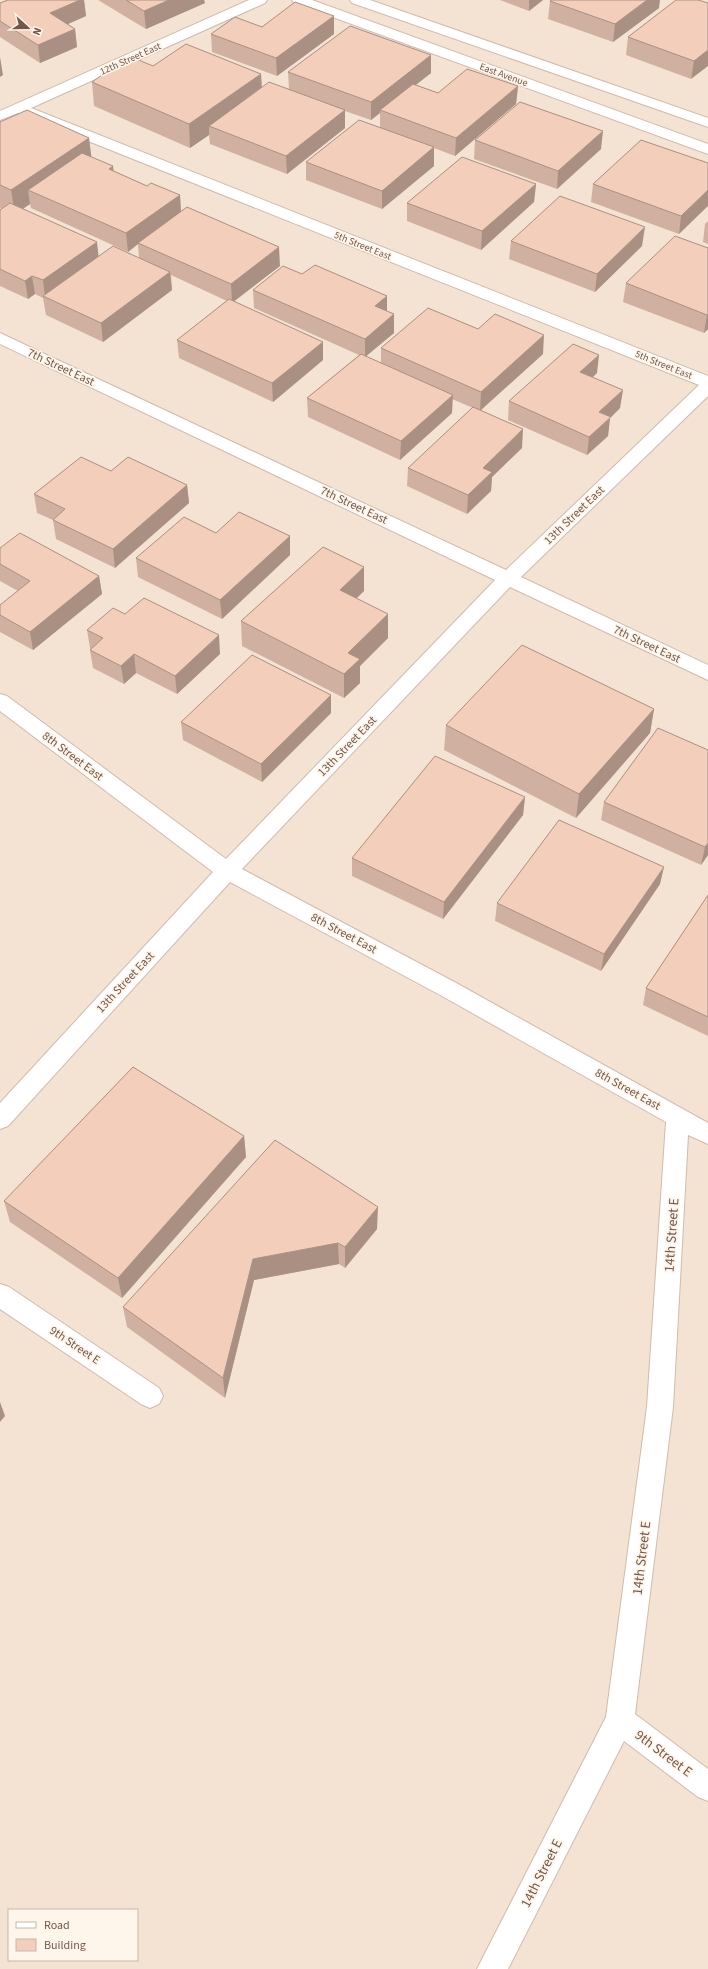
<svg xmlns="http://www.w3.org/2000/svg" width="708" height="1969" viewBox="0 0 708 1969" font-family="'Source Sans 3',sans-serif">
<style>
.residential{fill:#f4e3d2;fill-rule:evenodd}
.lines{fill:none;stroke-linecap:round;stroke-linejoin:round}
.street-casing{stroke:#d0bbad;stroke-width:2}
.secondary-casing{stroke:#d3baaa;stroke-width:2}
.street{fill:#fff;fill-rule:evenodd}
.secondary{fill:#fff;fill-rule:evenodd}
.wall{fill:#d0b1a1;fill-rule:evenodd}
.shaded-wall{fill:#a99083}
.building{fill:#f2cebb;stroke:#a99083}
.labels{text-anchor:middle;stroke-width:3.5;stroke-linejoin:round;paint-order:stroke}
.far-street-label{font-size:10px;fill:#755749;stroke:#fff6eb}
.street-label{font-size:12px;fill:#755749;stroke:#fff6eb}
.near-street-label{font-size:14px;fill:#755749;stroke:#fff6eb}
</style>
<rect width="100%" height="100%" fill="#fcf2e4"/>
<!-- residential -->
<path class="residential" d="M0,0H708V1969H0ZM9,1910H137V1960H9Z"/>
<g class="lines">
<defs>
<path id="street" d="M249,0H267L265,3L31,108L708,376V396L521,577L708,665V680L510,587L242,869L458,984L708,1123V1144L688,1135L673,1407L635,1714L708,1769V1801L698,1797L624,1741L508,1969H477L606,1717L647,1407L666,1122L442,996L230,882L8,1126L0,1129V1103L213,872L0,711V694L7,696L226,859L495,580L0,344V333L506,570L699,385L18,113L0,120V111Z
M0,1284L9,1287L159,1388L163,1396L159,1404L150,1408L141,1404L0,1309Z"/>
<path id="secondary" d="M292,0H312L708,144V154L294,3Z
M350,0H370L708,118V127L352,3Z"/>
</defs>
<!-- street casing -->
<use href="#street" class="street-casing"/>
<!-- secondary casing -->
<use href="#secondary" class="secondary-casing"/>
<!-- street -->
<use href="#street" class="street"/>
<!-- secondary -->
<use href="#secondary" class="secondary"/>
</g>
<!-- wall -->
<path class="wall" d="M8,0H84L86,16L68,24L75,29L77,47L40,63L0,37V3Z
M98,0H204L205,3L146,29Z
M500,0H543L529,11Z
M550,1L659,8L613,42L548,19Z
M708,3L691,79L626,55L628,37Z
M334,16V34L277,76L212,52L211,34Z
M153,66L261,74L262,87L289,89L288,72L431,73L415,85L438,93L518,86L516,104L455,156L434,148V166L382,209L306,180V162L380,127V113L371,120L345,111V128L287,174L210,144L209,135L190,148L94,106L92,82Z
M0,122L89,138L91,157L114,171L147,186L180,195L181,212L280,266L233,301L323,342V360L273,402L179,358L177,340L227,301L171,275L172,290L103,342L46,315L43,298L35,294L28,299L0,286V210L2,209L0,208ZM30,204L31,208L128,252L138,244L139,258L98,257L23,209Z
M475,140L601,149L557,189L474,159Z
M708,163L679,234L591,202L593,184Z
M536,184L534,202L481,250L407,221V203Z
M708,221V244L703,242L705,224Z
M511,241L642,246L595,292L509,259Z
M708,248V329L704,333L623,302L626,283Z
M302,274L387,296V311L394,314V333L366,356L381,363V348L478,329L543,354L480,410L522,448L492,477L491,491L467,514L407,486L408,468L473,408L452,399V413L400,460L308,417L307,398L359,355L254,308L253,290Z
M597,373L593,377L620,408L610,418L608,436L587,455L508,420L509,401Z
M111,471L187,485L189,503L115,568L56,539L53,520L37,513L34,494Z
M216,533L290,555L222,619L138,577L136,558Z
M0,548L99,576L102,594L33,650L0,632V605L18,591L0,581Z
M364,591L357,598L388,638L360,666V683L344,698L242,646L241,621Z
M125,614L220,654L177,694L136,673L124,684L93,668L90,650L91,649L90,648L87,630Z
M654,709L650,733L576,818L444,750L446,725Z
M331,713L262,782L183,740L181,722Z
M708,750V855L701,865L601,820L604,802Z
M525,797L523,815L443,919L352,876V858Z
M660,884L601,971L495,921L497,903Z
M708,895V1036L643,1005L646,988Z
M244,1136L246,1157L122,1298L10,1222L4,1201Z
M377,1229L345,1268L339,1264L254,1280L225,1398L127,1327L123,1307Z"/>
<!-- shaded-wall -->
<path class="shaded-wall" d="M80,0H84L86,16L52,31L50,13Z
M169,0H204L205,3L146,29L144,11Z
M529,0H543L529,11Z
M647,0H660L659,8L613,42L615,24Z
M334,16V34L277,76L276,58Z
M75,29L77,47L40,63L38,45Z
M708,50V66L691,79L694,61Z
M431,55V73L383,111L380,110V113L371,120V102Z
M0,57L3,75L0,77Z
M261,74L262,98L209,126V135L190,148L189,124Z
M518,86L516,104L455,156L456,138Z
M345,110V128L287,174L286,156Z
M603,131L601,149L557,189L558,171Z
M89,138L92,162L28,190L30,204L15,214L11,190Z
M434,147V166L382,209V191Z
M113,166L115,185L109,169Z
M536,184L534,202L481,250L482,231Z
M708,190V206L679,234L681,216Z
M180,195L181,213L138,243V244L128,252L126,233Z
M645,227L642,246L595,292L597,274Z
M97,242L99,260L45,297L43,280Z
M279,247L280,266L232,303L231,284Z
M170,272L172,290L103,342L101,323Z
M32,276L35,294L28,299L25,281Z
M387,296V314L375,306Z
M394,314V333L365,357V339Z
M708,314V329L704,333L707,315Z
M544,335L543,354L480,411L481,392Z
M323,342V360L273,402L272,383Z
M599,355L597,373L578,390L580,372Z
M623,390L620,408L610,418L608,436L587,455L589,437L599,412Z
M453,395L452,413L400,460L401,441Z
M523,429L522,448L492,477L491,491L467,514L468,495L483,468Z
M187,485L189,503L115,568L113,549Z
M290,536V555L222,619L220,600Z
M364,567V591L340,614V590Z
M99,576L102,594L33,650L30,632Z
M388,614V638L360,666V683L344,698V674L348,653Z
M219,635L220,654L177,694L175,676Z
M134,654L136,673L124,684L121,666Z
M331,695V713L262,782L261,764Z
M654,709L650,733L576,818L579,794Z
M525,797L523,815L443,919L444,902Z
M708,843V855L701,865L705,847Z
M664,867L660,884L601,971L604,954Z
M244,1136L246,1157L122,1298L118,1278Z
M378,1207L377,1229L345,1268V1247Z
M338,1243L339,1264L254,1280L225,1398L223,1378L253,1259Z
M0,1402L5,1416L0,1422Z"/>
<!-- building -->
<path class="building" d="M8,0H80L50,13L75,29L38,45L0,21V3Z
M126,0H169L144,11Z
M551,0H647L615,24L550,1Z
M676,0H698L708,3V50L694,61L628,37Z
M295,2L334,16L276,58L211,34L235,17L262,27Z
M350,26L431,55L371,102L288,72Z
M186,44L261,74L189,124L92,82L129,56L153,66Z
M467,69L518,86L456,138L380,110L413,84L438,93Z
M269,82L345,110L286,156L209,126Z
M520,102L603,131L558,171L475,140Z
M27,110L89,138L11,190L0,185V122Z
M359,120L434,147L382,191L306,162Z
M641,140L708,163V190L681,216L593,184Z
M82,153L113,166L109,169L147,186L151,183L180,195L126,233L28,190Z
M462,157L536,184L482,231L407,203Z
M560,196L645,227L597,274L511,241Z
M10,203L97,242L43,280L32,276L25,281L0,269V210Z
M187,207L279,247L231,284L138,243Z
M675,236L708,248V314L707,315L626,283Z
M113,246L170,272L101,323L43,296Z
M315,265L387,296L375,306L394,314L365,339L253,290L283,266L302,274Z
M229,299L323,342L272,383L177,340Z
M428,308L478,329L495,314L544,335L481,392L381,348Z
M573,344L599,355L580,372L623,390L599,412L611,417L589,437L509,401Z
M361,354L453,395L401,441L307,398Z
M473,407L523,429L483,468L492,472L468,495L408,468Z
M81,457L111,471L128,457L187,485L113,549L53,520L65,509L34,494Z
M239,512L290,536L220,600L136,558L184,517L216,533Z
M20,533L99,576L30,632L0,615V605L30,581L0,564V548Z
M323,547L364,567L340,590L388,614L348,653L360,659L344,674L241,621Z
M144,598L219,635L175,676L134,654L121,666L90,650L103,638L87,630L113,608L125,614Z
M522,645L654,709L579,794L446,725Z
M252,655L331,695L261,764L181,722Z
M658,728L708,750V843L705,847L604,802Z
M435,756L525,797L444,902L352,858Z
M559,820L664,867L604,954L497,903Z
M708,895V1017L646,988Z
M133,1067L244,1136L118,1278L4,1201Z
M275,1140L378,1207L345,1247L338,1243L253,1259L223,1378L123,1307Z"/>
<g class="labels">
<!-- far-street labels -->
<g class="far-street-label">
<text transform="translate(130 58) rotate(-24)" y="4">12th Street East</text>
<text transform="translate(504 74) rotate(20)" y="4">East Avenue</text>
<text transform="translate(363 245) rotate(22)" y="4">5th Street East</text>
<text transform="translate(664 364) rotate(22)" y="4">5th Street East</text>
</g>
<!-- street labels -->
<g class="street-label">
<text transform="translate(61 367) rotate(25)" y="4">7th Street East</text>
<text transform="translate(354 505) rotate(25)" y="4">7th Street East</text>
<text transform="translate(574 515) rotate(-44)" y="4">13th Street East</text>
<text transform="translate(647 644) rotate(25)" y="4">7th Street East</text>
<text transform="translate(347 746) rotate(-46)" y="4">13th Street East</text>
<text transform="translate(73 756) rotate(37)" y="4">8th Street East</text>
<text transform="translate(344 933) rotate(28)" y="4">8th Street East</text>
<text transform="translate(125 982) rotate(-47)" y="4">13th Street East</text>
<text transform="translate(628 1089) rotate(29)" y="4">8th Street East</text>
<text transform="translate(75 1345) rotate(34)" y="4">9th Street E</text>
</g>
<!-- near-street labels -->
<g class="near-street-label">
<text transform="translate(671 1235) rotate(-86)" y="5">14th Street E</text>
<text transform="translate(641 1558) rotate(-83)" y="5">14th Street E</text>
<text transform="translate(664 1753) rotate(37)" y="5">9th Street E</text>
<text transform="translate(541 1873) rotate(-63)" y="5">14th Street E</text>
</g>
</g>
<!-- legend -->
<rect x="8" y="1909" width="130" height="52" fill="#fff6eb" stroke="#c8b6aa"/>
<rect x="16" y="1922" width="20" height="6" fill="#ffffff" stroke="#c8b6aa"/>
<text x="44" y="1929" font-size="12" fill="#755749">Road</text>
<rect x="16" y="1939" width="20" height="12" fill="#f2cebb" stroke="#c8b6aa"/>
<text x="44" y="1949" font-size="12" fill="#755749">Building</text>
<!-- north arrow -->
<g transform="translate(28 28) rotate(111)" stroke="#fff6eb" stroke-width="3" paint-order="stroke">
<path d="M0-3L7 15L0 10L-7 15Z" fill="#755749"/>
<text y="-6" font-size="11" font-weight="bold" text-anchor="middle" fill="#755749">N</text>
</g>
</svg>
